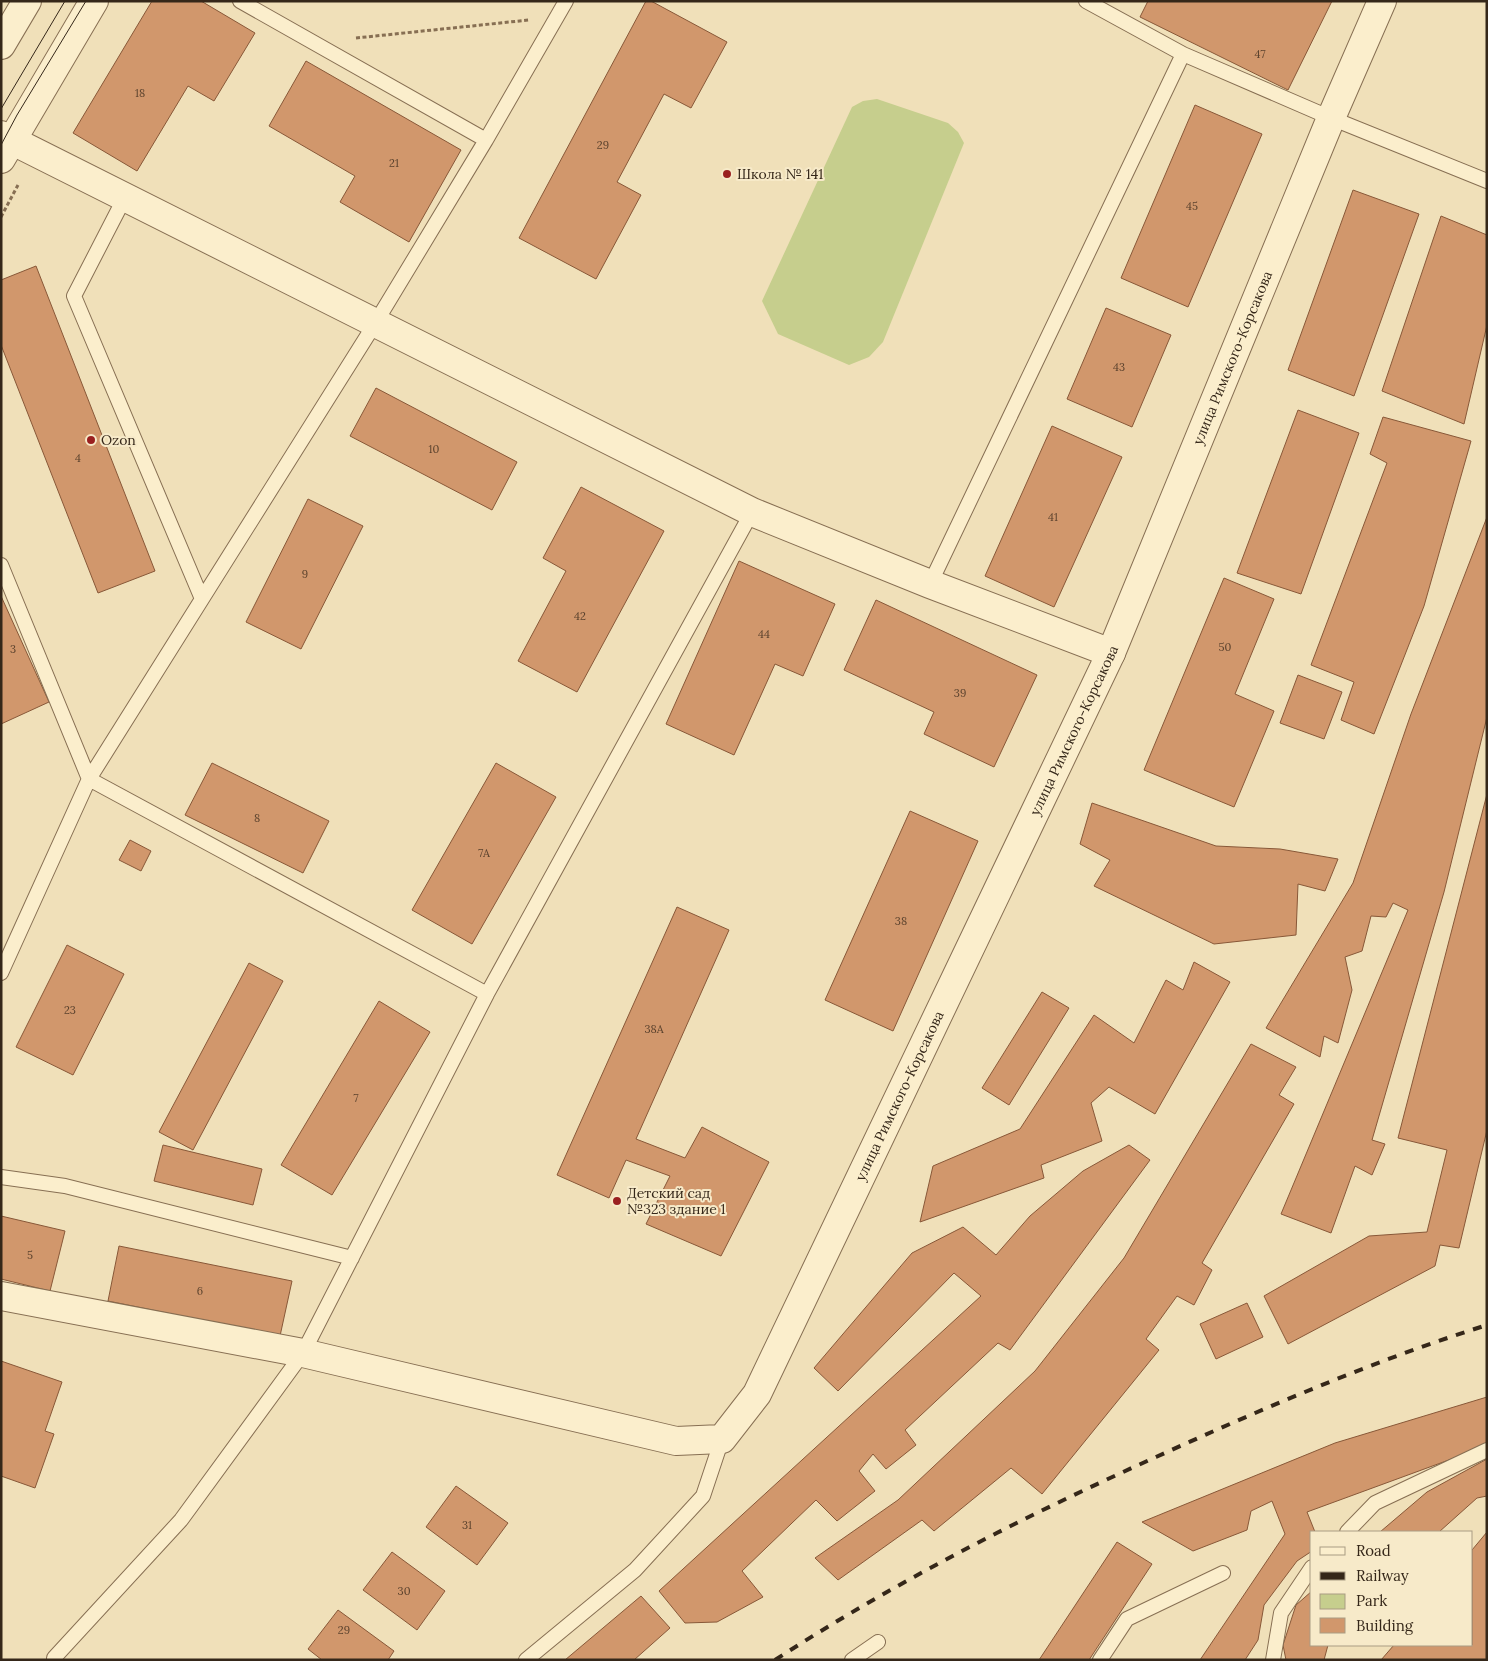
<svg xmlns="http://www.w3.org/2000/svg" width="1488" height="1661" viewBox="0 0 1488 1661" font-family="Lora,serif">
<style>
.green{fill:#c6ce8d}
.building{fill:#d1976c;stroke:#885838}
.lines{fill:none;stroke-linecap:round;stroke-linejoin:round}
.lane-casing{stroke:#876f53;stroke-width:16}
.street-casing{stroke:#876f53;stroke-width:30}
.path{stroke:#876f53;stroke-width:3;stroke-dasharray:4 2.5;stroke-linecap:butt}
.lane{stroke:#fbeecc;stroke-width:14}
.street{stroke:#fbeecc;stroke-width:28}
.tram{stroke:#352719;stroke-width:1}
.rail{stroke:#352719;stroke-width:4;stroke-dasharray:9 9;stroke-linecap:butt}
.poi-dot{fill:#9a2020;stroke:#f7eac9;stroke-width:2}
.labels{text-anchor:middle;stroke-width:4;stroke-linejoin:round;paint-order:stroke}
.number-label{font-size:11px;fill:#5c432e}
.poi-label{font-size:14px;fill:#352719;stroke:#f7eac9;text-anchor:start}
.street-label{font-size:14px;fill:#352719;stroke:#f7eac9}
</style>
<rect width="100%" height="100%" fill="#f0e0b9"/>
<!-- green -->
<path class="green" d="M877,99L948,123L958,132L964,143L883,342L869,357L849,365L778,334L762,301L852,107L863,101Z"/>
<!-- building -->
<path class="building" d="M152,1H201L255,33L214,101L188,86L137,171L73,133Z
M646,1H651L727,42L691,108L664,94L617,182L641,195L596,279L519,238Z
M1148,1H1332L1288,90L1140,17Z
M306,61L461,150L409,242L340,202L355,176L269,126Z
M1195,105L1262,134L1188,307L1121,278Z
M1353,190L1419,214L1354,396L1288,370Z
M1441,216L1487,235V325L1464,424L1382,391Z
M36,266L155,571L98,593L1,345V280Z
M1106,308L1171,335L1132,427L1067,399Z
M376,388L517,462L492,510L350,436Z
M1298,410L1359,433L1301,594L1237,573Z
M1383,417L1471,441L1424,606L1374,734L1341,720L1354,682L1311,665L1387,463L1370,454Z
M1052,426L1122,457L1054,607L985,576Z
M581,487L664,531L577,692L518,661L566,571L543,558Z
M308,499L363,526L301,649L246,622Z
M1487,517V717L1444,892L1372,1140L1385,1144L1372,1175L1355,1166L1331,1233L1281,1214L1408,910L1393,903L1386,917L1371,916L1362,951L1345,957L1352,990L1338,1043L1324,1036L1320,1057L1266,1028L1353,883L1411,714Z
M739,561L835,604L803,676L775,664L734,755L666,724Z
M1224,578L1274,599L1235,694L1274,711L1234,807L1144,770Z
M1,596L49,702L1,724Z
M876,600L1037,675L994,767L924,734L934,712L844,670Z
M1298,675L1342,692L1324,739L1280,723Z
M212,763L329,821L303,873L185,815Z
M496,763L556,797L472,944L412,910Z
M1487,794V1130L1459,1248L1440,1245L1435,1266L1288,1344L1264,1296L1369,1236L1427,1232L1447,1150L1398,1138Z
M1092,803L1216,846L1280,849L1338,859L1325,891L1298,884L1296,935L1214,944L1094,886L1110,860L1080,844Z
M910,811L978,841L893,1031L825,1000Z
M130,840L151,851L141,871L119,860Z
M677,907L729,930L636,1139L685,1158L702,1127L769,1162L721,1256L646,1224L670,1176L626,1160L609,1198L557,1175Z
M67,945L124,974L73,1075L16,1047Z
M1194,962L1230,982L1155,1114L1109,1087L1091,1103L1102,1141L1041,1165L1044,1178L920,1222L933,1166L1020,1129L1094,1015L1134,1043L1166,980L1183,990Z
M249,963L283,981L193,1150L159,1132Z
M1042,992L1069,1008L1009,1105L982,1088Z
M379,1001L430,1032L332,1195L281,1165Z
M1251,1044L1296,1067L1279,1095L1294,1104L1202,1263L1212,1270L1194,1305L1177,1296L1146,1339L1159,1350L1042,1494L1011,1468L934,1531L922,1520L838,1580L815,1558L898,1500L1035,1371L1124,1258Z
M163,1145L262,1169L253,1205L154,1181Z
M1129,1145L1150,1160L1010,1350L998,1343L905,1430L916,1445L886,1469L873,1454L859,1471L875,1491L837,1521L816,1500L742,1571L763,1597L717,1622L685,1623L659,1591L981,1296L954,1273L838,1391L814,1368L912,1253L963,1227L996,1255L1030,1216L1083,1171Z
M1,1216L65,1231L50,1291L1,1279Z
M119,1246L292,1281L280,1336L108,1301Z
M1247,1303L1263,1337L1216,1359L1200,1324Z
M1,1361L62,1382L45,1431L54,1434L35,1488L1,1476Z
M1487,1397V1446L1307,1512L1315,1532H1312V1551L1297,1561L1264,1605L1258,1640L1245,1660H1200L1285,1534L1272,1501L1251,1511L1247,1530L1193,1551L1142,1522L1335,1443Z
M1487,1459V1496L1477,1498L1439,1532H1380L1427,1492Z
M456,1486L508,1523L477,1565L426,1527Z
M1487,1532V1660H1381L1394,1645H1472V1550Z
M1117,1542L1152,1564L1089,1660H1039Z
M392,1552L445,1591L417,1630L363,1590Z
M1312,1591V1645H1328L1324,1660H1286L1283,1645L1296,1605Z
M641,1596L670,1628L634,1660H565Z
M338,1610L394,1651L388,1660H322L308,1649Z"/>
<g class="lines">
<defs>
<path id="lane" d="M1086,1L1183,54L1331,118L1487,181
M486,140L566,1
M125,197L74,296L202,599
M1,565L89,779L487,994
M930,584L1183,54
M1,973L89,779L376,322L486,140L240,1
M1,1177L65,1186L352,1258
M1347,1532L1375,1503L1487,1450
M54,1658L181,1520L303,1353L487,994L752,512
M526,1660L635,1570L703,1496L722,1439
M852,1660L878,1642
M1100,1660L1127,1619L1223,1573
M1273,1660L1281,1613L1312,1567"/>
<g id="street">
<path d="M1,45L27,1"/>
<path d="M1,135L752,512L930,584L1111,653"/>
<path d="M1,159L94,1"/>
<path id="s1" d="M1,1296L303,1353L676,1441L722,1439L757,1394L1111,653L1331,118L1382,1"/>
</g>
</defs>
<!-- lane casing -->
<use href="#lane" class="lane-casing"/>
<!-- street casing -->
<use href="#street" class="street-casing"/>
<!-- path -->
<path class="path" d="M356,38L529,20
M1,217L18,185"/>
<!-- lane -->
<use href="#lane" class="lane"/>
<!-- street -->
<use href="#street" class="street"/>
<!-- tram -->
<path class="tram" d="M1,109L65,1
M1,145L17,115L86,1"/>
<!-- rail -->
<path class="rail" d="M775,1660C895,1582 1025,1516 1156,1457C1264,1408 1373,1361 1487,1325"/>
</g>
<!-- markers -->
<g class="poi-dot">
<circle cx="727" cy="174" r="5"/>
<circle cx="91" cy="440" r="5"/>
<circle cx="617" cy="1201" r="5"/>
</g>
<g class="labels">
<!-- number labels -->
<g class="number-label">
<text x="1260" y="58">47</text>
<text x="140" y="97">18</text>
<text x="603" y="149">29</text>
<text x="394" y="167">21</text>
<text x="1192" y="210">45</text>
<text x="1119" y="371">43</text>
<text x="434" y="453">10</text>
<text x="78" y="462">4</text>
<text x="1053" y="521">41</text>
<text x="305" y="578">9</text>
<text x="580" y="620">42</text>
<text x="764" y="638">44</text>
<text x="1225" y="651">50</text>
<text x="13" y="653">3</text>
<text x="960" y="697">39</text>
<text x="257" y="822">8</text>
<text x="484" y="857">7А</text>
<text x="901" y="925">38</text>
<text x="70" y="1014">23</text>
<text x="654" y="1033">38А</text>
<text x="356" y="1102">7</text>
<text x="30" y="1259">5</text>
<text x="200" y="1295">6</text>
<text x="467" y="1529">31</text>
<text x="404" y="1595">30</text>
<text x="344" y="1634">29</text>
</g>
<!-- poi labels -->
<g class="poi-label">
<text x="737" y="179">Школа № 141</text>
<text x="101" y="445">Ozon</text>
<text x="627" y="1198">Детский сад<tspan x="627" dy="16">№323 здание 1</tspan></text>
</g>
<!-- street labels -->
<g class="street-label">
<text dy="5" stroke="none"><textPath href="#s1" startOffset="1934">улица Римского-Корсакова</textPath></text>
<text dy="5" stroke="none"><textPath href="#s1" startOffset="1529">улица Римского-Корсакова</textPath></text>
<text dy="5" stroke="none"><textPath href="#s1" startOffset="1124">улица Римского-Корсакова</textPath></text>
</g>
</g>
<!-- border -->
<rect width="1488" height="1661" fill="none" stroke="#352719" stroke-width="5"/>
<!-- legend -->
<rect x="1310" y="1531" width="162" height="115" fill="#f7eac9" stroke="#a99c83"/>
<rect x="1320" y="1547" width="25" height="8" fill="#fbeecc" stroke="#a99c83"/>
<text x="1356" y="1556" font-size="15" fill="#352719">Road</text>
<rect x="1320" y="1572" width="25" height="8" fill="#352719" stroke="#a99c83"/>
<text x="1356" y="1581" font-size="15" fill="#352719">Railway</text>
<rect x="1320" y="1594" width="25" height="15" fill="#c6ce8d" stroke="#a99c83"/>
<text x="1356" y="1606" font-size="15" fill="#352719">Park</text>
<rect x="1320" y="1618" width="25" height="15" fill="#d1976c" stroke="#a99c83"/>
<text x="1356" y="1631" font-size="15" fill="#352719">Building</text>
</svg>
